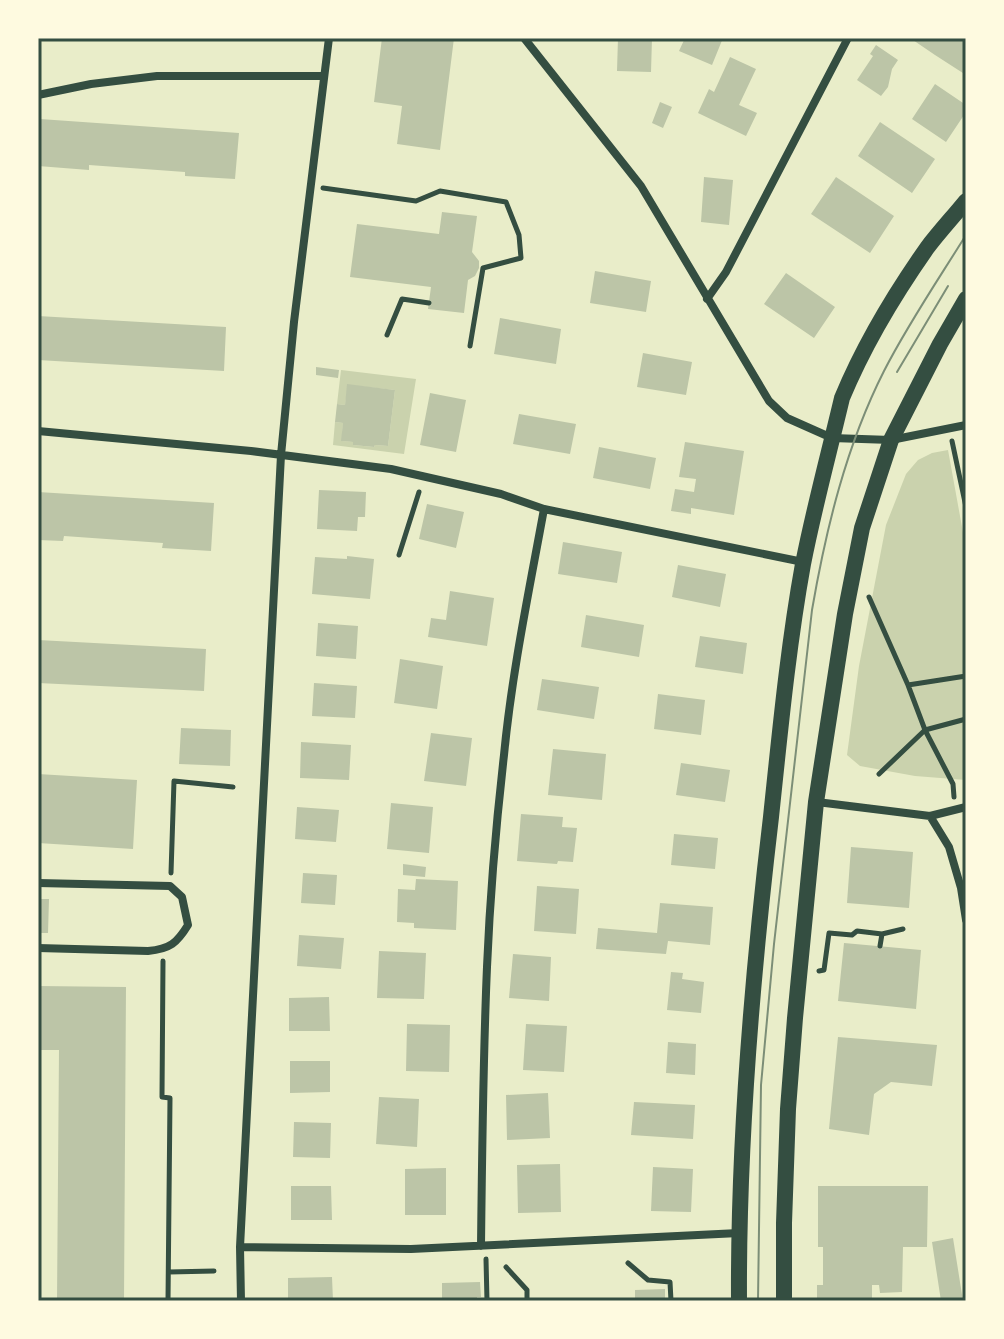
<svg xmlns="http://www.w3.org/2000/svg" width="1004" height="1339" viewBox="0 0 1004 1339" font-family="'DejaVu Sans',sans-serif">
<style>
.green{fill:#cad2ad}
.building{fill:#bcc5a7}
.lines{fill:none;stroke-linecap:round;stroke-linejoin:round}
.path{stroke:#344e41;stroke-width:5}
.minor{stroke:#344e41;stroke-width:8}
.secondary{stroke:#344e41;stroke-width:16}
.tram{stroke:#7c8e77;stroke-width:2}
.neatline{fill:none;stroke:#344e41;stroke-width:3}
</style>
<rect width="100%" height="100%" fill="#e9edc9"/>
<!-- green -->
<path class="green" d="M341,370L416,379L404,454L333,445L335,422L343,423L342,441L353,442V445L374,447L375,445L388,446L395,390L348,385L345,405L337,404Z
M948,450L966,549V780L915,776L860,766L847,755L859,666L886,525L906,474L918,460L932,453Z"/>
<!-- building -->
<path class="building" d="M382,38H454L440,150L397,144L402,106L374,102Z
M618,38H652L651,72L617,71Z
M685,38H723L712,65L679,51Z
M910,38H966V75L935,55Z
M876,45L898,60L892,69L888,87L881,96L857,80L873,56L870,54Z
M730,57L756,69L739,105L757,113L746,136L698,113L709,89L714,92Z
M935,84L966,105V112L946,142L912,119Z
M660,102L672,107L663,128L652,123Z
M40,119L239,133L235,179L185,176V172L89,165V170L38,166Z
M880,122L935,159L912,193L858,156Z
M704,177L733,180L729,225L701,222Z
M836,177L894,216L870,253L811,214Z
M442,212L477,216L472,252L479,261V268L475,276L468,280L464,313L428,309L431,287L350,277L357,224L439,234Z
M595,271L651,281L646,312L590,303Z
M786,273L835,307L814,338L764,304Z
M38,316L226,327L224,371L38,360Z
M500,318L561,329L556,364L494,354Z
M643,353L692,362L686,395L637,387Z
M316,367L339,370L338,378L316,375Z
M347,384L395,390L388,446L375,445L374,447L353,445V442L341,441L343,423L335,422L337,404L345,405Z
M430,393L466,400L456,452L420,445Z
M519,414L576,424L570,454L513,444Z
M685,442L744,451L734,515L691,508V514L671,511L675,489L694,492L696,479L679,477Z
M599,447L656,458L650,489L593,478Z
M319,490L366,492L365,517H358L357,531L317,529Z
M38,492L214,503L211,551L162,548L163,543L64,536L63,541L38,540Z
M427,504L464,512L456,548L419,539Z
M563,542L622,552L617,583L558,574Z
M347,556L374,559L370,599L312,594L315,557L347,559Z
M678,565L726,574L720,607L672,597Z
M450,591L494,598L487,646L428,637L431,618L446,620Z
M586,615L644,625L639,657L581,647Z
M318,623L358,626L356,659L316,656Z
M700,636L747,643L743,674L695,667Z
M38,640L206,649L204,691L38,683Z
M400,659L443,666L437,709L394,703Z
M542,679L599,687L594,719L537,710Z
M314,683L357,686L355,718L312,716Z
M658,694L705,700L701,735L654,729Z
M181,728L231,730L230,766L179,764Z
M431,733L472,738L466,786L424,781Z
M301,742L351,745L349,780L300,778Z
M553,749L606,754L602,800L548,795Z
M681,763L730,770L725,802L676,795Z
M38,774L137,780L133,849L38,843Z
M391,803L433,807L429,853L387,849Z
M297,807L339,810L336,842L295,839Z
M521,814L563,817L562,827L577,828L573,862L558,861L557,864L517,861Z
M674,834L718,838L715,869L671,865Z
M851,847L913,852L909,908L847,903Z
M403,864L426,867L425,877L403,875Z
M303,873L337,875L335,905L301,903Z
M416,879L458,881L456,930L414,928V923L397,922L398,889L415,890Z
M537,886L579,889L576,934L534,931Z
M38,899H49L48,933H38Z
M660,903L713,907L710,945L668,941L666,954L596,949L598,928L657,933Z
M299,935L344,938L341,969L297,966Z
M844,943L921,950L916,1009L838,1001Z
M379,951L426,953L424,999L377,998Z
M513,954L551,957L549,1001L509,998Z
M671,972L683,973L682,979L704,982L701,1013L667,1010Z
M38,986L126,987L124,1301H57L59,1050H38Z
M329,997L330,1031H289V998Z
M407,1024L450,1025L449,1072L406,1071Z
M526,1024L567,1026L564,1072L523,1070Z
M838,1037L937,1045L932,1086L891,1082L874,1094L869,1135L829,1129Z
M668,1042L696,1044L695,1075L666,1073Z
M290,1061H330V1092L290,1093Z
M548,1093L550,1138L507,1140L506,1095Z
M379,1097L419,1099L417,1147L376,1144Z
M634,1102L695,1105L693,1139L631,1135Z
M294,1122L331,1123L330,1158L293,1157Z
M560,1164L561,1212L518,1213L517,1165Z
M653,1167L693,1169L691,1212L651,1211Z
M446,1168V1215H405V1169Z
M291,1186H331L332,1220H291Z
M818,1186H928L927,1247H903L902,1292L880,1293L879,1285H872V1301H817V1285H823V1247H818Z
M953,1238L963,1301H941L932,1242Z
M332,1277L333,1301H288V1278Z
M480,1282L481,1297H477V1301H442V1283Z
M665,1289V1301H635V1290Z"/>
<g class="lines">
<!-- path -->
<path class="path" d="M323,188L416,201L440,191L506,202L519,235L521,258L483,268L470,346
M387,335L402,299L429,303
M952,441L966,507
M399,555L419,492
M869,597L908,685L925,730L953,784L954,797
M908,685L966,676
M879,774L925,730L966,719
M171,873L174,781L233,787
M882,934L903,929
M163,961L162,1097L170,1098L168,1301
M819,971L824,970L829,933L852,935L857,931L882,934L880,946
M486,1259L487,1301
M628,1263L648,1280L670,1282L671,1301
M506,1267L527,1290V1301
M169,1272L214,1271"/>
<!-- minor -->
<path class="minor" d="M524,38L641,186L769,401L787,418L832,438L891,440L966,425
M38,95L91,84L157,76H323
M707,299L726,272L848,38
M38,431L251,451L391,469L501,494L544,509L803,562
M817,802L930,816L966,807
M930,816L949,847L961,888L966,920
M38,883L170,886L182,897L188,925C177,943 170,949 148,951L38,948
M481,1246C482,1153 483,1060 487,967C490,896 496,825 504,755C512,672 529,591 544,509
M240,1247L411,1249L739,1233
M241,1301L240,1247L281,455L294,322L329,38"/>
<!-- secondary -->
<path class="secondary" d="M739,1301C738,1139 752,977 771,817C780,732 788,647 803,564C814,508 829,453 842,398C864,345 894,295 927,248C939,232 953,217 966,201
M784,1301V1223L788,1109L795,1018L816,802L845,614L862,528L891,440L940,344L966,299"/>
<!-- tram -->
<path class="tram" d="M897,372L948,286
M758,1301L761,1085L774,944L812,610C826,529 846,446 884,371C908,324 938,280 966,235"/>
</g>
<!-- border -->
<rect width="1004" height="1339" fill="none" stroke="#fefae0" stroke-width="80"/>
<rect x="40" y="40" width="924" height="1259" class="neatline"/>
</svg>
